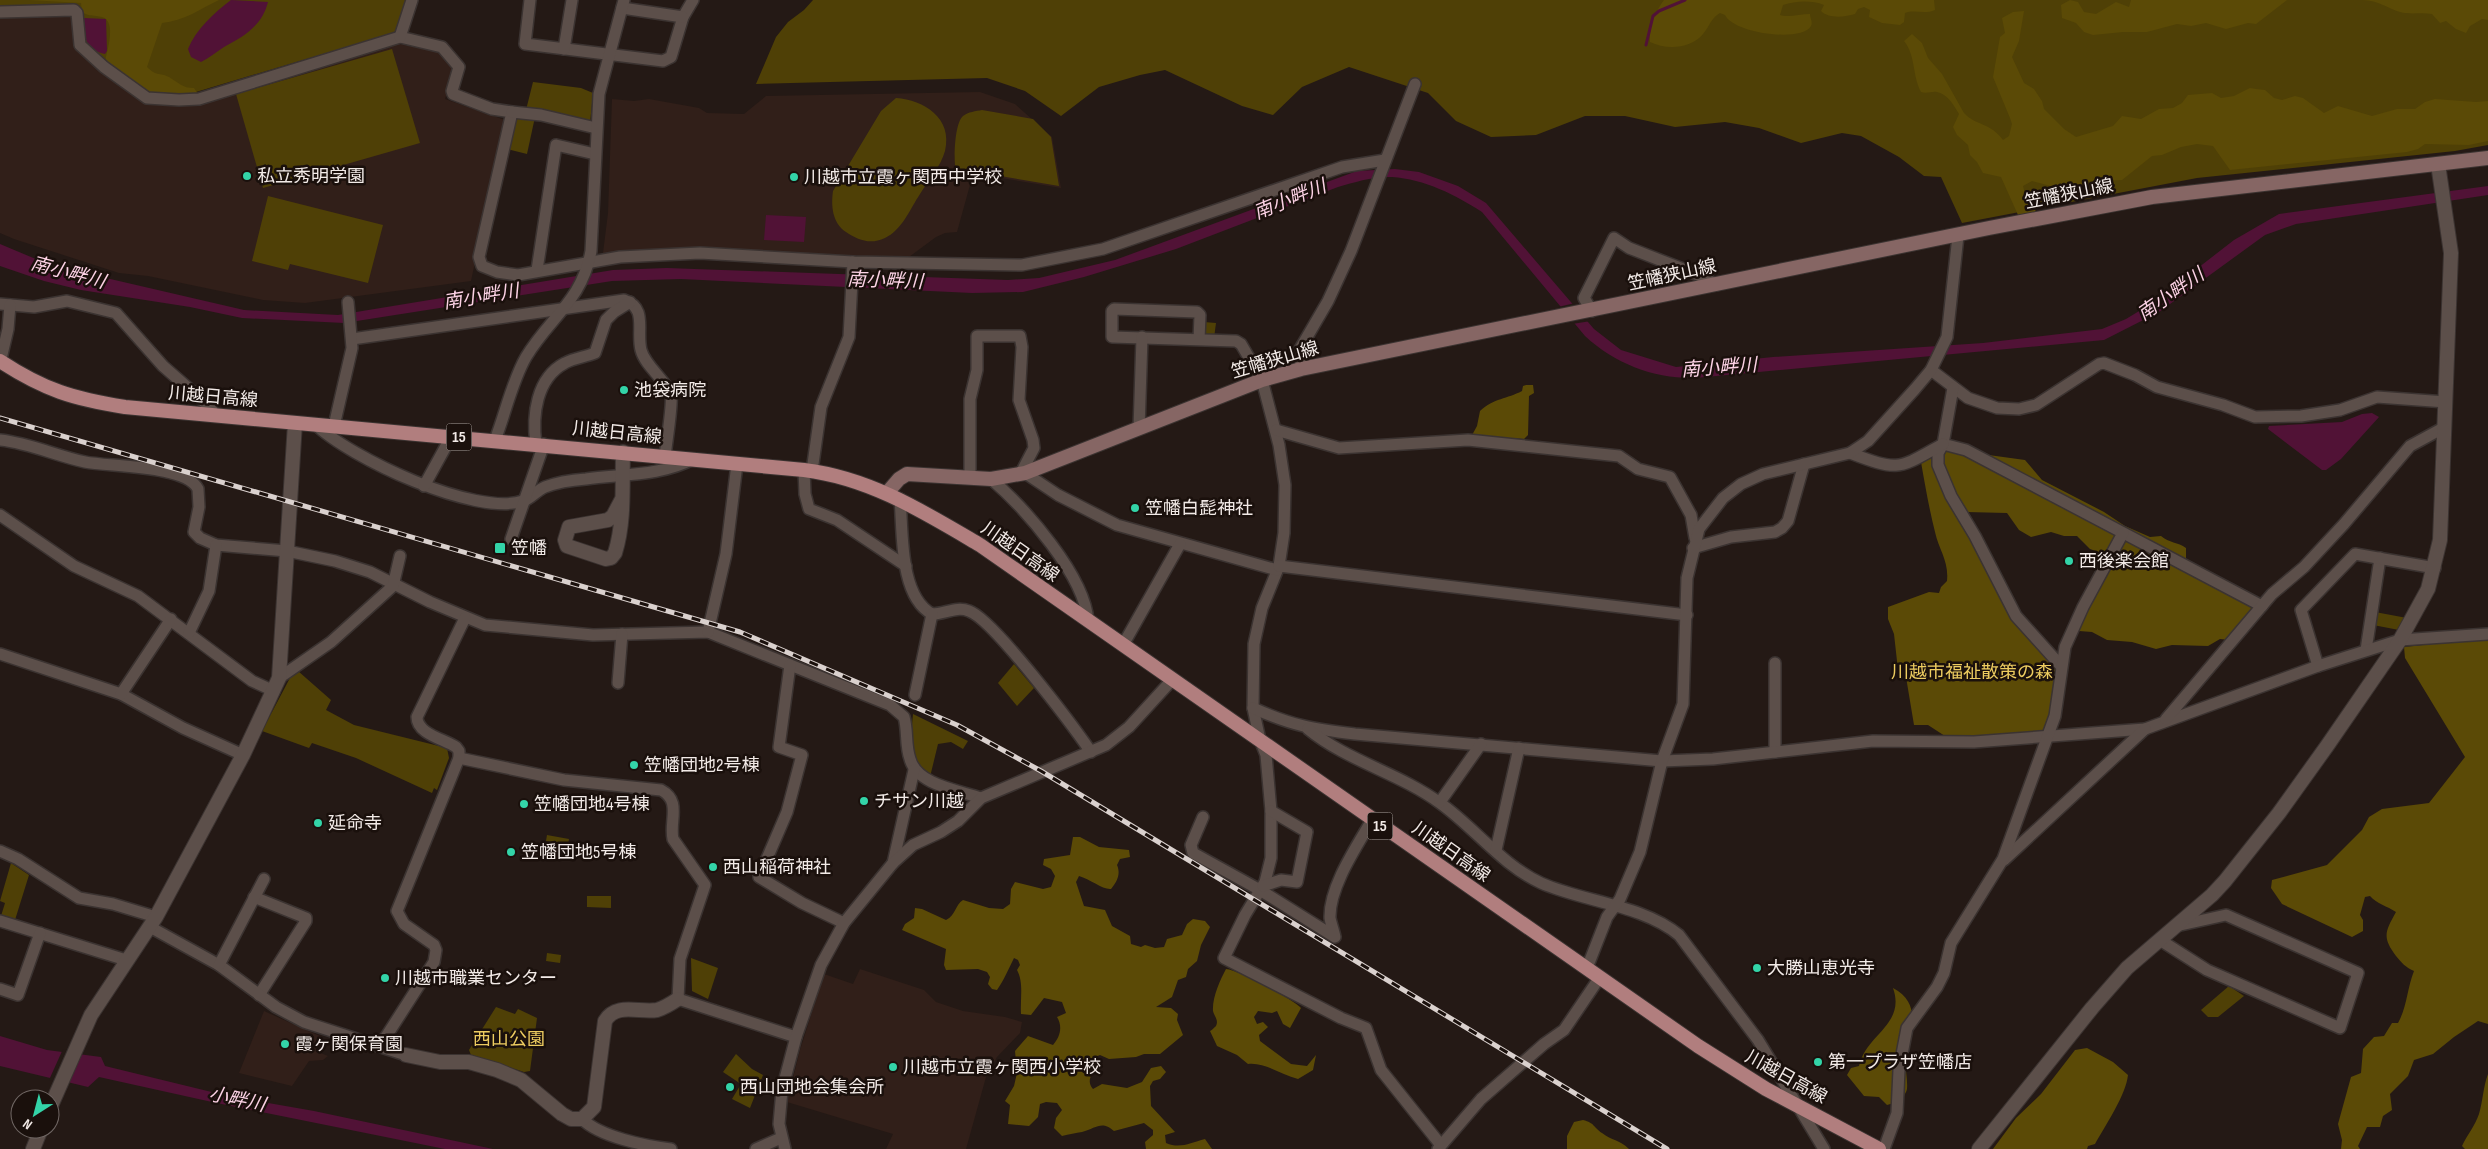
<svg xmlns="http://www.w3.org/2000/svg" width="2488" height="1149" viewBox="0 0 2488 1149" font-family="'Sofia Sans Condensed','Noto Sans JP',sans-serif">
<style>
.built{fill:#311f19}
.green{fill:#4f4006}
.forest{fill:#5b4a06}
.water{fill:#511236}
.pier{fill:#241915}
.lines{fill:none;stroke-linecap:round;stroke-linejoin:round}
.stream{stroke:#511236;stroke-width:3}
.minor-casing{stroke:#3b3331;stroke-width:14}
.tertiary-casing{stroke:#3b3331;stroke-width:16}
.secondary-casing{stroke:#3b3331;stroke-width:16}
.primary-casing{stroke:#3b3331;stroke-width:16}
.minor{stroke:#5c4f4a;stroke-width:11}
.tertiary{stroke:#5c4f4a;stroke-width:14}
.secondary{stroke:#866664;stroke-width:14}
.primary{stroke:#b17e7e;stroke-width:14}
.rail-casing{stroke:#dad1ce;stroke-width:5}
.rail{stroke:#1a100c;stroke-width:3;stroke-dasharray:9;stroke-linecap:butt}
.poi-dot{fill:#33d4a8;stroke:#1a100c;stroke-width:2}
.labels{text-anchor:middle;dominant-baseline:central;stroke-width:5;stroke-linejoin:round;paint-order:stroke}
.shield{fill:#1a100c;stroke:#b1a9a5;stroke-width:1}
.shield-label{font-size:16px;font-weight:bold;fill:#f2eae7}
.poi-label{font-size:18px;fill:#f2eae7;stroke:#1a100c;text-anchor:start}
.street-label{font-size:18px;fill:#f2eae7;stroke:#1a100c}
.park-label{font-size:18px;fill:#edcc60;stroke:#1a100c}
.water-label{font-size:19px;font-style:italic;fill:#fcd2e5;stroke:#1a100c}
</style>
<rect width="100%" height="100%" fill="#241915"/>
<g class="built">
<path d="M66 14 73 17 75 46 145 102H198L399 44 439 52 454 71 445 99 505 120 471 281 305 303 263 300 148 276 119 273 14 239 0 233V17Z"/>
<path d="M980 92 1015 104 1052 137 1061 188 983 175 970 185 957 232 945 233 936 237 909 257 812 256 700 249H649L607 254 603 253 608 213 612 99 634 101 649 99 699 108 707 113 744 114 766 96Z"/>
<path d="M860 969 924 990 936 1002 963 1011 1005 1017 1022 1022 1020 1033 997 1057 986 1077 966 1149H886L893 1134 787 1102 800 1050 824 974 853 984Z"/>
<path d="M264 1011 322 1037 318 1052 328 1056 323 1060 309 1061 292 1086 239 1073Z"/>
</g>
<g class="green">
<path d="M0 0H407L397 32 196 92 149 91 89 48 82 34 79 5H0Z"/>
<path d="M813 0H2488V145L2455 151 2197 178 1962 223 1941 177 1924 176 1899 157 1861 136 1842 133 1801 143 1759 128 1725 122 1675 127 1625 116H1585L1536 135 1491 137 1456 121 1428 93 1349 67 1302 87 1273 115 1242 106 1165 70 1140 75 1099 87 1061 116 1025 91 987 78 756 84 776 37 788 22 804 10Z"/>
<path d="M392 49 420 143 263 188 236 94Z"/>
<path d="M533 82 581 88 593 93 590 124 526 110Z"/>
<path d="M896 98C924 100 953 118 945 151 941 166 928 181 920 194 910 209 902 230 885 238 870 245 858 240 846 232 832 223 831 205 833 191L881 111Z"/>
<path d="M982 110 1033 119 1051 137 1059 186 959 169 955 165C954 154 955 123 963 116 968 112 976 111 982 110Z"/>
<path d="M515 114 535 117 527 154 507 149Z"/>
<path d="M268 196 383 225 368 283 290 264 288 270 252 261Z"/>
<path d="M1204 322 1216 323 1214 338 1203 334Z"/>
<path d="M2375 612 2407 618 2399 630 2373 625Z"/>
<path d="M1014 664 1034 688 1017 706 998 683Z"/>
<path d="M298 671 331 700 326 710 354 725 447 748 449 758 437 790 434 788 432 793 356 758 312 743 309 748 262 731 291 676Z"/>
<path d="M913 714 968 741 963 749 951 742 938 744 930 777 917 768 910 745Z"/>
<path d="M547 835 569 839 568 845 546 841Z"/>
<path d="M11 863 29 875 15 920 1 916 5 903 0 901Z"/>
<path d="M587 896H611V908L587 907Z"/>
<path d="M547 953 561 955 560 963 546 961Z"/>
<path d="M691 958 718 968 708 999 692 991Z"/>
<path d="M2229 986 2244 996 2218 1017H2208L2201 1010Z"/>
<path d="M496 1007 515 1014 518 1009 537 1018 530 1071 524 1072 471 1055 469 1050Z"/>
<path d="M736 1054 752 1069 763 1075 750 1108 732 1099 741 1084 723 1072Z"/>
</g>
<g class="forest">
<path d="M29 0H219C200 9 184 21 162 23L147 67C157 77 159 72 169 77 179 83 182 88 194 88L198 94 148 96 105 62C107 51 117 21 102 17 94 15 89 17 82 12L81 3Z"/>
<path d="M1664 0H1934L1935 10C1924 15 1915 9 1905 13L1904 22 1900 25 1882 23 1869 17 1870 10 1864 7 1858 9 1855 14C1845 17 1829 19 1821 11L1824 5C1811 0 1796 1 1783 5L1780 15C1788 18 1800 14 1810 14 1810 18 1813 22 1811 26 1801 43 1733 33 1725 15L1720 13C1710 19 1710 26 1703 34 1691 49 1666 50 1650 42 1649 27 1655 12 1664 0Z"/>
<path d="M2070 0 2078 2 2084 12 2096 14 2116 2 2129 7 2131 0H2287L2256 24 2248 23 2226 29 2206 23 2191 26 2177 24 2147 32H2123L2093 35 2084 32 2076 23 2062 18 2061 5Z"/>
<path d="M2358 0H2488V20L2482 19 2470 26 2466 33 2456 29 2446 21 2440 23 2432 14C2421 12 2411 15 2400 12 2382 6 2379 0 2358 0Z"/>
<path d="M2024 11 2019 41 2012 57 2024 83 2034 89 2042 101 2044 109 2064 129 2076 137 2113 126 2122 116 2141 119 2159 109 2173 108 2182 103 2188 95 2212 93 2221 98 2234 96 2250 88 2256 89 2265 90 2274 98 2282 100 2295 96 2303 98 2324 113 2338 106 2372 116 2397 109H2415L2425 102 2435 99 2476 102 2488 101V141L2469 145 2425 144 2418 149 2407 152 2230 170 2213 146 2197 144 2181 147 2162 155 2152 156 2122 180C2100 181 2088 177 2069 191L2032 181 2023 186C2025 196 2033 202 2036 212L2018 215 2001 177 1983 173 1977 162 1970 155 1968 145 1957 135 1953 127 1959 114C1954 106 1948 94 1937 92 1932 91 1927 94 1921 92 1912 75 1916 56 1904 41L1912 34 1922 43 1928 58 1942 74 1964 113C1976 126 1990 122 2003 140L2009 136 2012 124 2010 118 1993 77 2000 37 2005 33 2002 18 2013 12Z"/>
<path d="M1526 385H1533L1534 393 1529 396 1528 435 1524 439 1511 438 1508 441 1471 437 1477 426 1480 411C1494 398 1507 399 1522 391L1523 386Z"/>
<path d="M1945 449 2025 460 2042 480 2104 512 2125 526 2150 537 2161 536C2169 543 2178 542 2186 548V559L2235 585 2252 598 2258 619 2247 631 2230 640 2220 639 2208 646 2172 645 2156 649 2132 642 2107 640 2092 632 2079 631 2072 622 2102 562 2101 553 2090 549 2077 536H2064L2051 532 2031 537 2019 530 2007 513 1966 512V529L2055 668 2049 725 2040 734 1948 738 1928 725H1914L1906 677 1898 670 1894 634 1888 619V607L1929 592 1939 593 1941 587 1947 581C1949 561 1939 550 1935 532 1929 508 1925 485 1921 462Z"/>
<path d="M2488 638V1024L2478 1021 2454 1037 2433 1054 2414 1060 2408 1076 2390 1094 2392 1110 2383 1116 2380 1127H2367L2358 1146 2360 1149H2341L2342 1140 2338 1124 2351 1077 2361 1073 2363 1049 2374 1037 2384 1036 2392 1023H2398C2407 1007 2407 989 2414 971 2405 967 2402 963 2396 956 2382 937 2385 932 2396 912 2387 906 2377 904 2370 896L2365 897 2360 915 2363 920V931L2352 937 2282 904 2271 888 2272 880 2327 865 2362 830 2369 817 2382 809 2429 803 2465 757 2405 658 2404 647Z"/>
<path d="M1073 837H1080L1099 847 1129 850 1130 857 1120 859 1117 865C1121 874 1117 882 1111 889 1103 890 1090 879 1079 876L1076 882 1084 906 1105 910 1112 926 1130 936 1131 944 1141 947 1145 945 1155 948 1164 947 1167 939 1182 935 1187 924 1193 919 1205 921 1210 927 1201 945 1197 961 1188 969 1186 977 1178 980 1172 997 1156 1007 1171 1008 1178 1014 1177 1020 1183 1035 1160 1054H1144L1136 1057 1109 1059 1100 1055 1095 1057C1095 1060 1097 1063 1096 1065 1094 1074 1085 1079 1093 1089L1102 1084 1127 1088 1142 1082 1151 1068 1161 1066 1166 1072 1160 1079 1153 1081 1150 1086 1151 1106 1175 1132 1165 1135 1166 1143C1180 1149 1190 1143 1205 1139L1212 1149H1146L1145 1142 1153 1135V1130L1144 1123 1114 1131C1102 1120 1096 1128 1082 1132 1076 1133 1069 1134 1062 1136L1054 1128 1056 1118 1062 1110 1057 1103 1046 1102 1040 1104 1038 1117 1029 1126 1008 1124 1010 1105 1005 1101 1014 1086 1017 1073 1015 1051 1028 1036 1053 1045C1060 1037 1063 1027 1057 1017L1066 1013 1062 1002 1044 998 1031 1015 1021 1014C1020 999 1024 983 1017 970L1020 965 1018 960 1014 958C1008 970 1004 980 997 990L992 989 988 984 990 977 987 972 978 969 946 970 944 965 946 949 902 930 905 924 914 918 915 908 922 909 946 920C956 915 955 905 963 900L989 908 1003 909 1010 904 1011 889 1015 882 1043 889 1051 887 1055 876 1051 869 1043 865 1044 859 1070 855Z"/>
<path d="M1226 969C1239 970 1293 999 1301 1008L1290 1028 1283 1024 1277 1011 1272 1013 1258 1011 1254 1017 1257 1024 1263 1022 1268 1027 1259 1035 1260 1041 1291 1064 1307 1066 1316 1055 1313 1070 1298 1079C1281 1075 1265 1062 1248 1064L1237 1055 1217 1046 1210 1031C1211 1031 1216 1026 1216 1026 1219 1020 1214 1016 1213 1011 1212 998 1220 980 1226 969Z"/>
<path d="M1893 988C1922 1003 1911 1030 1906 1054 1904 1066 1908 1078 1907 1089 1906 1094 1903 1095 1904 1100L1887 1105 1879 1097 1864 1096 1847 1075 1851 1068 1859 1066C1866 1034 1906 1025 1893 988Z"/>
<path d="M2087 1048 2113 1062 2128 1075C2126 1095 2105 1126 2095 1144L2088 1146 2087 1149H1993L2016 1118 2041 1094 2075 1050Z"/>
<path d="M2488 1074V1149H2465L2462 1146C2467 1135 2475 1126 2479 1114 2483 1101 2483 1087 2488 1074Z"/>
<path d="M1583 1120C1595 1123 1593 1127 1602 1133 1612 1141 1619 1139 1629 1149H1567V1136L1574 1122Z"/>
</g>
<g class="water">
<path d="M231 0 268 2C262 26 244 36 224 47 216 52 209 58 201 62L191 57 188 49C196 29 214 13 231 0Z"/>
<path d="M84 18 106 19 107 51 105 54C87 51 83 36 82 21Z"/>
<path d="M1395 169 1419 172 1458 186 1486 203 1594 329 1621 350 1676 367 1773 357 1983 343 2102 329 2126 319 2154 302 2234 240 2279 214 2488 186V195L2296 224 2265 235 2159 312 2104 340 1695 378C1655 379 1615 364 1585 336L1482 212C1456 195 1424 179 1392 177 1374 176 1355 182 1338 187L1176 249 1084 277 1023 292 972 293 681 279 612 281 344 323 242 318 190 307 81 290 44 281 0 266V244L50 265 244 310 338 315 613 270 667 268 1008 280 1039 278 1115 260 1357 171Z"/>
<path d="M766 215 806 217 804 242 764 240Z"/>
<path d="M2372 413 2379 417 2341 459 2326 470H2322L2268 429 2269 426 2342 422 2362 414Z"/>
<path d="M0 1036 47 1050 101 1057 105 1066 228 1096 314 1111 493 1149H445L212 1102 99 1077 88 1087 0 1066Z"/>
</g>
<g class="pier">
<path d="M1575 303 1591 321 1572 324 1558 307Z"/>
<path d="M63 1049 82 1051 68 1084 49 1080Z"/>
</g>
<g class="lines">
<path class="stream" d="M1646 45 1653 16 1659 11 1685 0"/>
<g class="minor-casing">
<g id="minor">
<path d="M530 0 525 44 663 61 671 57 683 17 693 0"/>
<path d="M622 8 683 17"/>
<path d="M0 12 74 10 77 13 80 45 104 67 147 98 179 100 199 99 400 37 442 47 459 67 452 91 453 94 492 109 512 112 479 257 482 266 497 272 518 275 620 257 700 253 853 262 1022 265 1103 249 1342 167 1385 160"/>
<path d="M400 37 412 0"/>
<path d="M564 49 572 0"/>
<path d="M512 112 541 115 596 128"/>
<path d="M537 270 556 145 595 154"/>
<path d="M0 304 34 307 67 301 116 313 163 366 211 408 214 415"/>
<path d="M1592 311 1584 298 1614 238 1629 248 1701 276 1716 285"/>
<path d="M352 339 624 300C648 308 636 330 641 350 645 366 666 380 671 395 673 404 666 445 665 457"/>
<path d="M1199 340 1200 315 1197 312 1114 309 1112 311V337L1236 341 1241 344 1262 380 1279 445 1285 485 1284 533 1279 566 1262 608 1254 644 1253 708 1260 740 1266 755 1271 811V858L1265 882 1245 915 1224 958 1341 1018 1366 1028 1381 1070 1440 1144"/>
<path d="M0 363 8 329 10 305"/>
<path d="M1301 369 1300 349 1328 301 1351 251 1415 84"/>
<path d="M1931 370 1968 398 1997 408 2019 409 2036 405 2099 364 2104 363 2135 375 2157 387 2223 405 2255 417 2301 416 2340 410 2377 397 2446 402"/>
<path d="M1953 388 1943 444 1966 450 2262 606"/>
<path d="M315 424C350 458 476 517 523 501 531 499 537 490 545 487 558 482 573 480 586 479 622 474 661 476 693 459"/>
<path d="M334 426 352 348 348 302"/>
<path d="M1139 429 1142 337"/>
<path d="M1276 430 1339 448 1468 440 1619 456 1638 469 1670 477 1691 515 1695 538"/>
<path d="M0 440C29 443 57 456 85 462 110 467 186 465 198 489L199 507 194 532 200 538 216 545 287 551 335 561 370 572 430 602 485 625 593 635 708 632 890 705 904 717C908 731 905 745 910 759 917 785 958 790 981 798"/>
<path d="M495 440C505 415 512 381 526 357 550 317 582 301 591 251L599 94 624 0"/>
<path d="M536 444C532 416 536 378 565 363 574 358 585 357 595 353L606 320 614 312 630 302"/>
<path d="M1943 444 1938 453V465L1951 496 1975 536 2016 616 2061 666"/>
<path d="M1850 453C1900 472 1898 469 1943 444"/>
<path d="M804 470 805 494 809 509 837 520 906 566"/>
<path d="M812 471 821 407 849 337 853 262"/>
<path d="M970 478V399L977 370V336H1020L1022 347 1019 400 1033 440 1034 448 1022 471 1058 495 1117 525 1277 570"/>
<path d="M991 479C1025 508 1085 576 1088 621"/>
<path d="M424 486 451 437"/>
<path d="M900 499C903 532 899 596 932 614 945 614 956 606 969 611 993 619 1073 726 1091 752"/>
<path d="M0 515 74 566 138 596 252 681 274 691"/>
<path d="M511 539 544 444"/>
<path d="M1693 548 1731 537 1775 532 1782 528 1788 521 1804 464"/>
<path d="M1279 566 1687 615"/>
<path d="M708 632 726 554 737 464"/>
<path d="M189 633 209 591 216 545"/>
<path d="M1123 645 1180 544"/>
<path d="M2366 650 2380 558"/>
<path d="M0 654 121 694 183 728 243 755"/>
<path d="M1775 663V752"/>
<path d="M790 665 779 747 802 755 787 812 759 877 802 903 844 923"/>
<path d="M2318 666 2301 610 2355 554 2435 568"/>
<path d="M279 678 331 642 393 586 400 556"/>
<path d="M618 683 622 634"/>
<path d="M121 694 171 619"/>
<path d="M915 695 932 614"/>
<path d="M1253 708C1293 726 1313 729 1355 734L1662 761 1713 759 1873 741 1974 742 2145 729 2318 666 2400 640 2488 634"/>
<path d="M2166 719 2272 594 2304 567 2344 524 2410 446 2445 427"/>
<path d="M1308 729C1347 761 1399 773 1440 803 1475 828 1502 865 1541 883 1584 902 1643 905 1679 935L1758 1040 1824 1149"/>
<path d="M459 758 564 780 661 790C682 801 669 821 673 839L705 885 680 959 678 999 796 1037"/>
<path d="M1440 802 1481 744"/>
<path d="M1203 817 1191 845 1193 853 1260 890 1335 937C1334 931 1331 924 1330 918 1329 887 1357 846 1372 820"/>
<path d="M1496 850 1519 748"/>
<path d="M0 851 18 859 79 898 113 904 156 917"/>
<path d="M2004 860 2145 729"/>
<path d="M893 863 914 770"/>
<path d="M1263 886 1281 880 1297 882 1307 832 1271 811"/>
<path d="M254 897 306 918V921L259 995"/>
<path d="M0 921 126 960"/>
<path d="M150 927 219 965 276 1007 304 1022 406 1055"/>
<path d="M2160 940 2207 970 2340 1028 2358 973 2226 915 2176 926"/>
<path d="M219 965 264 879"/>
<path d="M1587 968 1607 917 1620 899 1640 852 1662 761 1683 704 1687 578 1699 529 1723 498 1741 484 1763 474 1850 453 1868 441 1915 389 1931 370 1947 337 1958 236"/>
<path d="M0 989 18 995 40 933"/>
<path d="M380 1046 434 962 436 950 434 945 404 924 397 911 459 758V751L456 747C444 739 417 734 417 717L465 618"/>
<path d="M582 1119C600 1137 646 1146 671 1149"/>
<path d="M756 1149 781 1138"/>
<path d="M785 1149 779 1124 782 1090 796 1037 821 965 844 923 893 863 913 845 941 832 958 821 981 798 1106 745 1129 727 1172 680"/>
<path d="M1438 1149 1481 1099 1544 1044 1564 1030 1600 977"/>
<path d="M1884 1149 1897 1113 1899 1070 1907 1028 1937 987 1944 973 1951 943 2003 859 2055 716 2065 647 2083 607 2123 533"/>
</g>
</g>
<g class="tertiary-casing">
<g id="tertiary">
<path d="M622 499 613 516 608 520 569 527 565 540 567 546 606 559 611 558 615 553C625 521 622 485 623 452"/>
<path d="M406 1055 440 1062H469L497 1070 521 1080 562 1114 571 1119H582L594 1107 605 1021C616 1002 639 1013 657 1010 664 1008 672 1003 678 999"/>
<path d="M50 1108 91 1015 156 917 243 755 279 678 295 423"/>
<path d="M33 1149 41 1129"/>
<path d="M1979 1149 2092 1008 2127 968 2212 895 2225 881 2279 813 2327 746 2400 640 2428 589 2440 540 2451 253 2438 164"/>
</g>
</g>
<g class="secondary-casing">
<path id="secondary" d="M887 493 899 479 907 474 991 479 1025 473 1262 380 1301 369 1989 228 2152 197 2488 158"/>
</g>
<g class="primary-casing">
<path id="primary" d="M0 361C44 390 74 399 125 407L804 470C870 478 924 512 980 545L1698 1046 1766 1089 1879 1149"/>
</g>
<use href="#minor" class="minor"/>
<use href="#tertiary" class="tertiary"/>
<use href="#secondary" class="secondary"/>
<use href="#primary" class="primary"/>
<g class="rail-casing">
<path id="rail" d="M0 418 740 632 957 725 1041 771 1667 1149"/>
</g>
<use href="#rail" class="rail"/>
</g>
<g class="poi-dot">
<circle cx="247" cy="176" r="5"/>
<circle cx="794" cy="177" r="5"/>
<circle cx="624" cy="390" r="5"/>
<circle cx="1135" cy="508" r="5"/>
<rect x="494" y="542" width="12" height="12" rx="2.5"/>
<circle cx="2069" cy="561" r="5"/>
<circle cx="634" cy="765" r="5"/>
<circle cx="864" cy="801" r="5"/>
<circle cx="524" cy="804" r="5"/>
<circle cx="318" cy="823" r="5"/>
<circle cx="511" cy="852" r="5"/>
<circle cx="713" cy="867" r="5"/>
<circle cx="1757" cy="968" r="5"/>
<circle cx="385" cy="978" r="5"/>
<circle cx="285" cy="1044" r="5"/>
<circle cx="1818" cy="1062" r="5"/>
<circle cx="893" cy="1067" r="5"/>
<circle cx="730" cy="1087" r="5"/>
</g>
<g class="labels">
<g class="shield">
<rect x="446.5" y="423.5" width="25" height="27" rx="4"/>
<rect x="1367.5" y="812.5" width="25" height="27" rx="4"/>
</g>
<g class="shield-label">
<text x="459" y="437">15</text>
<text x="1380" y="826">15</text>
</g>
<g class="poi-label">
<text x="257" y="176">私立秀明学園</text>
<text x="804" y="177">川越市立霞ヶ関西中学校</text>
<text x="634" y="390">池袋病院</text>
<text x="1145" y="508">笠幡白髭神社</text>
<text x="511" y="548">笠幡</text>
<text x="2079" y="561">西後楽会館</text>
<text x="644" y="765">笠幡団地2号棟</text>
<text x="874" y="801">チサン川越</text>
<text x="534" y="804">笠幡団地4号棟</text>
<text x="328" y="823">延命寺</text>
<text x="521" y="852">笠幡団地5号棟</text>
<text x="723" y="867">西山稲荷神社</text>
<text x="1767" y="968">大勝山恵光寺</text>
<text x="395" y="978">川越市職業センター</text>
<text x="295" y="1044">霞ヶ関保育園</text>
<text x="1828" y="1062">第一プラザ笠幡店</text>
<text x="903" y="1067">川越市立霞ヶ関西小学校</text>
<text x="740" y="1087">西山団地会集会所</text>
</g>
<g class="street-label">
<text transform="translate(2069 194) rotate(-11)">笠幡狭山線</text>
<text transform="translate(1672 275) rotate(-12)">笠幡狭山線</text>
<text transform="translate(1275 360) rotate(-16)">笠幡狭山線</text>
<text transform="translate(213 397) rotate(5)">川越日高線</text>
<text transform="translate(617 433) rotate(6)">川越日高線</text>
<text transform="translate(1020 552) rotate(35)">川越日高線</text>
<text transform="translate(1451 852) rotate(35)">川越日高線</text>
<text transform="translate(1786 1077) rotate(29)">川越日高線</text>
</g>
<g class="park-label">
<text x="1972" y="672">川越市福祉散策の森</text>
<text x="509" y="1039">西山公園</text>
</g>
<g class="water-label">
<text transform="translate(1290 200) rotate(-22)">南小畔川</text>
<text transform="translate(68 273) rotate(15)">南小畔川</text>
<text transform="translate(885 281) rotate(2)">南小畔川</text>
<text transform="translate(2171 295) rotate(-35)">南小畔川</text>
<text transform="translate(481 297) rotate(-9)">南小畔川</text>
<text transform="translate(1719 368) rotate(-4)">南小畔川</text>
<text transform="translate(237 1100) rotate(12)">小畔川</text>
</g>
</g>
<g transform="translate(35 1114) rotate(216)"><circle r="24" fill="#1a100c" stroke="#706764"/>
<path d="M0-4L9 19L0 12L-9 19Z" fill="#33d4a8"/>
<text y="-8" font-size="14" font-weight="bold" text-anchor="middle" fill="#f2eae7">N</text>
</g>
</svg>
